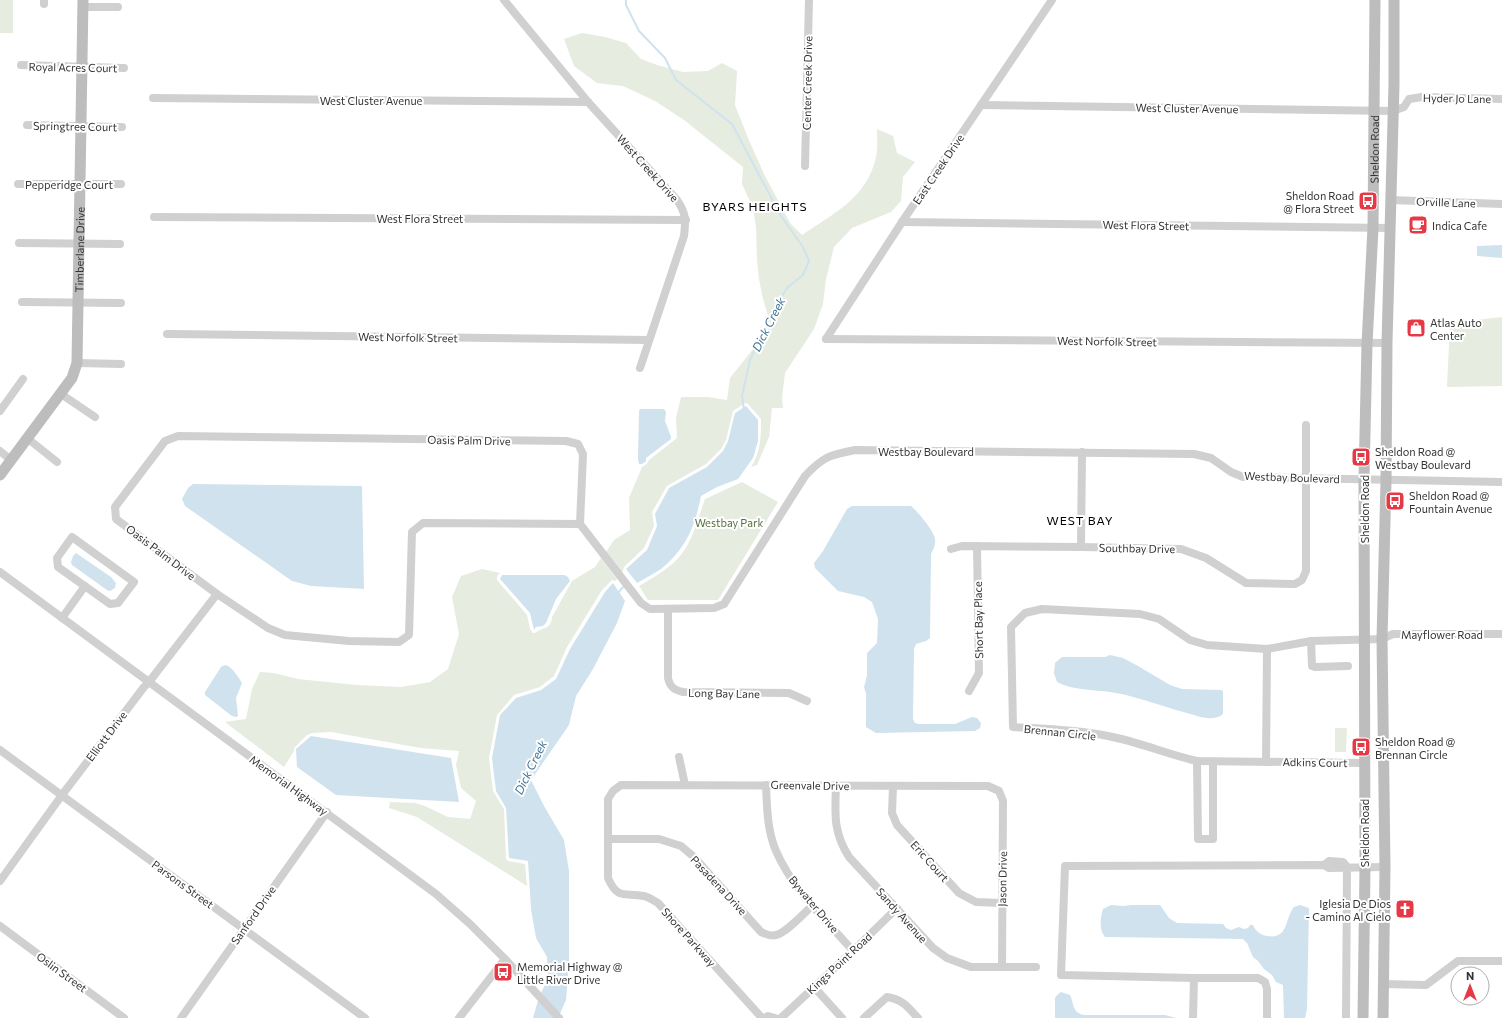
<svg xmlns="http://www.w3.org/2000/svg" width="1502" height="1018" viewBox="0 0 1502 1018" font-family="Commissioner,sans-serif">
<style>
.green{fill:#e6ecdf}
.water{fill:#cfe2ee}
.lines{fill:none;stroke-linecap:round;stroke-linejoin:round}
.stream{stroke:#cfe2ee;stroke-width:2}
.street{stroke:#d0d0d0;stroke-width:8}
.secondary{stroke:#bdbdbd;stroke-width:11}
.labels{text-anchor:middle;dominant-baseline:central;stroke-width:4;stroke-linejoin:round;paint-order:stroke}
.street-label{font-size:11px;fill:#333;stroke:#fff}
.poi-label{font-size:11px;fill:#333;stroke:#fff;text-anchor:start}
.park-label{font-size:11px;fill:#56703f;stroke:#fff}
.neighbourhood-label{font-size:12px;letter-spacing:1px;fill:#000;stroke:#fff}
.water-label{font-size:12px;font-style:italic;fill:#3f7597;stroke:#fff}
</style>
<rect width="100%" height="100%" fill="#fff"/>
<g class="green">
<rect x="0" y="0" width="13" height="33"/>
<path d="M582 33 605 37 626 43 641 59 657 65 683 72 708 71 722 63 737 71 735 105 748 138 764 174 790 223 802 235C834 213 867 198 876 157 878 148 877 138 877 129L893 136 897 153 915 162 903 177 901 201 891 212 852 228 834 247 826 279 823 304 814 329 785 373 782 398 783 408H772L769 437 757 465 751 467C761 452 761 436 761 419L748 404 745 403 733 411 726 440 721 449 706 464 667 486 652 512 654 526 644 548 624 567 622 573 606 552 614 540 630 530 629 498 642 467 647 464 649 460 677 438 676 418 681 397H708L727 400 730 378 765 334 770 322 763 299 759 279 757 260 756 227 753 208 742 184 743 167 684 120 655 101 623 86 597 83 574 66 564 39Z"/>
<path d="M1502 317V386L1447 387 1450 323Z"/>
<path d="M742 482 778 502 718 600H648L639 586C654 577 669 569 680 556 692 543 699 516 705 499Z"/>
<path d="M601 558 617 579 615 581 612 580 602 590 567 647 554 676 540 687 514 695 497 715 489 758 493 791 504 809 506 859 508 861 525 864 527 886 417 817 389 808 390 802 415 803 425 806 448 817 470 819 476 801 461 788 456 765 459 751 421 748 331 732 312 733 307 735 294 748V751L284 767 225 722 246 719 252 689 260 672 274 673 298 679 356 685 401 687 430 682 448 669 459 634 452 597 461 576 482 569 500 573 497 576V580L527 615 530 629 533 633H535C542 627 551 630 552 617L572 581 595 567Z"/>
<path d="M1335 728H1347L1346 752H1335Z"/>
</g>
<g class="water">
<path d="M1502 245V258L1477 256V246Z"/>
<path d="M746 406 758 420V441L753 458 738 479 717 487 701 496C695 526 686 549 661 569 654 574 645 578 637 583L626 569 647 550 657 526 655 514 669 488 707 467 723 451 728 441 735 413Z"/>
<path d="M640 409H664L666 412 665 421 671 437V439L646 458V461L642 464H639L638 459 639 411Z"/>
<path d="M193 484 362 486 364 589 311 586 292 581 185 506 182 499 188 488Z"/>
<path d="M852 506H911C917 511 935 532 935 539 936 545 933 550 931 554L930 638 926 641 916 644 914 649 913 719 915 723 919 724H955L972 717 977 718 981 723 980 728 975 731 876 733 866 727V694L864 687 867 676V653L877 643 878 619 872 602 864 597 838 591 815 568 814 563 823 551 847 509Z"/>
<path d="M76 553 111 577 116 583 115 588 110 591 107 590 72 565 71 562 73 556Z"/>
<path d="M502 575H564L568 577 570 581 556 599 546 623 543 626 536 627 534 630 530 613 500 579Z"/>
<path d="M613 583 625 601 617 623 593 669 576 696 569 725 531 780 544 806 564 840 569 871V962L566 1000 558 1018H533L539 997 548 979 547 957 536 938 531 909 528 861 509 858 506 808 496 791 492 758 500 715 516 698 541 690 556 679 570 649 605 592Z"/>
<path d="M1110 655 1123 658 1138 666 1170 685 1182 689 1221 690 1223 691V714C1215 721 1203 718 1194 715 1171 709 1149 701 1126 695 1104 689 1076 692 1057 682L1054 673 1055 663 1062 657H1105Z"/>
<path d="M225 665C232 666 238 677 242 683L236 698 238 716 236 717 232 716 205 695V692L221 667Z"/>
<path d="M311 736 451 758 459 802 336 795 297 767 296 749Z"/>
<path d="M1111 905 1123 906 1132 905H1160L1169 918 1177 923 1223 924 1226 928 1231 930 1239 927 1244 929 1248 928 1250 925H1253C1256 932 1261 935 1267 936 1289 940 1285 917 1294 907L1300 905 1309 908 1307 1009 1305 1018H1284L1283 985 1276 982 1272 975 1264 969 1258 961 1253 957 1247 943 1243 939 1105 937C1099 930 1100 918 1103 909Z"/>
<path d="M1061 992 1070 995C1074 1003 1072 1012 1083 1015H1165L1176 1018H1055V998L1057 995Z"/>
</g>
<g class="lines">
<g class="stream">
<path d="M626 0V5L639 31 665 58 676 80 732 124 781 216 803 247 809 261 803 275 788 287 777 303 750 360 742 396 744 410"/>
<path d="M618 593 623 587"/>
</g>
<g class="street">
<path d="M504 0 588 102 677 200C686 213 686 220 684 236L640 368"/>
<path d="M44 4V0"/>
<path d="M83 7H118"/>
<path d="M21 65 124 68"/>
<path d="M153 98 588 102"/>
<path d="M981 105 1393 111 1404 107 1409 99 1422 97 1502 99"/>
<path d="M27 125 122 127"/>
<path d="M805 166 809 0"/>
<path d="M18 184H121"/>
<path d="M1391 200 1502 204"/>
<path d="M154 217 686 220"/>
<path d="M902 222 1390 228"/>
<path d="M19 243 120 244"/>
<path d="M22 302 121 303"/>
<path d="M167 334 649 340"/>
<path d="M826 339 1387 343"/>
<path d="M826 339 902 222 1052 0"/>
<path d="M77 363 121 364"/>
<path d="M61 394 95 417"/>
<path d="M0 411 23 379"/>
<path d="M178 436 566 441 578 444 583 454 580 524 423 523 412 532 409 635 399 642 349 641 285 635 268 628 217 594 116 519 115 507 165 441Z"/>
<path d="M27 438 57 462"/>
<path d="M0 451 11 460"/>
<path d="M580 524 641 603 650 609 714 608 724 604 805 476C823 457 829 455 855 450L1194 454 1211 458 1231 472 1243 477 1502 482"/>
<path d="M72 537 134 582 118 603 110 604 58 567 57 558Z"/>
<path d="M1081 547 1082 452"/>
<path d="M951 549 962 546 1081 547 1181 549 1206 558 1246 583 1295 584 1302 580 1306 571V425"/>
<path d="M0 572 436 894 470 924 505 959 559 1018"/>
<path d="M668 609V678C670 687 674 690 683 692L789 693 807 701"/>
<path d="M62 618 85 586"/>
<path d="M1311 641 1312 666 1315 667 1348 666"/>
<path d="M969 691 979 673 977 546"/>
<path d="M0 750 365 1018"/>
<path d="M679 757 685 785"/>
<path d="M1197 761 1198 839H1213V762"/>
<path d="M1266 762 1267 649"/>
<path d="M1364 763 1197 761C1170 755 1144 744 1117 738 1083 730 1048 729 1013 727L1011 627 1025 613 1042 609 1140 614 1159 619 1190 640 1207 645 1267 649 1311 641 1382 639 1393 634H1502"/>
<path d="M766 785C767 807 767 830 776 851 793 890 826 920 853 951"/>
<path d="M836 785C835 814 833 832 849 857L933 948 947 958 971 967H1036"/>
<path d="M893 786 892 813 897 825 959 893 976 902 1002 903"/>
<path d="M608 839H659L681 846 694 857 761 932C766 934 771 937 776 935 786 933 805 912 813 905"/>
<path d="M1324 865 1329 861 1343 862 1347 867"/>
<path d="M0 881 62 795 144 687 149 682 217 594"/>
<path d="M0 926 124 1018"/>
<path d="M1384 984 1426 985 1458 961H1502"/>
<path d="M814 987 842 1018"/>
<path d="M181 1018 327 812"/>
<path d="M459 1018 505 959"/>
<path d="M762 1018 658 903C654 901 649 897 644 896 625 892 618 901 608 878V799L613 791 621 785 988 786 999 791 1003 801 1002 967"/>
<path d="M764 1018 768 1016 775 1018"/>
<path d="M781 1018 853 951 897 908"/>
<path d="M864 1018 887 997C902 999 908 1007 918 1018"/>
<path d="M1193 1018 1194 978"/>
<path d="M1267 1018V989L1265 982 1258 978H1194L1061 975 1065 866 1324 865 1329 868 1385 867"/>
<path d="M1346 1018 1347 867"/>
</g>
<g class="secondary">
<path id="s1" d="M0 475 72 378 77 363 83 0"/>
<path id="s2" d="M1363 1018 1365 867 1364 478 1367 344 1373 228 1375 0"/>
<path d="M1383 1018 1385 867 1382 639 1386 481 1387 343 1394 84V0"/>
</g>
</g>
<defs>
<g id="bus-square" transform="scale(1)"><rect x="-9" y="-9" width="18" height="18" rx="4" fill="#e63946" stroke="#fff"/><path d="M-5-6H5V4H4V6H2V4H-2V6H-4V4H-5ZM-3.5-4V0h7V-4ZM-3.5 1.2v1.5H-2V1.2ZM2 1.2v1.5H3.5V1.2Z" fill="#fff"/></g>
<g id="cafe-square" transform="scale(1)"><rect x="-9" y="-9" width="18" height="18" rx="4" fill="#e63946" stroke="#fff"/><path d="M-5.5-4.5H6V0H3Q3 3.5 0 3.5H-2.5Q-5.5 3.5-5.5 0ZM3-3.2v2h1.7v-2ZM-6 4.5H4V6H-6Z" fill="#fff"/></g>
<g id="shop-square" transform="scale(1)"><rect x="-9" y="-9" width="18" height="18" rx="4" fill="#e63946" stroke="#fff"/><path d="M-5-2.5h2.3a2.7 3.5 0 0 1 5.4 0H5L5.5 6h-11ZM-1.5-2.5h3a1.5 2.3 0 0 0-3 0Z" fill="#fff"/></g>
<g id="church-square" transform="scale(1)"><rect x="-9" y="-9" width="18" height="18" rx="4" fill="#e63946" stroke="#fff"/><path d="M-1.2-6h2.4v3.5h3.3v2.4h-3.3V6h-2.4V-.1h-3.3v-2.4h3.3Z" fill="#fff"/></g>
</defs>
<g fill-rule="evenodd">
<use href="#bus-square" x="1368" y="201"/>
<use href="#cafe-square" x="1418" y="225"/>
<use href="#shop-square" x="1416" y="328"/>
<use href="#bus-square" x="1361" y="457"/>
<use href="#bus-square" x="1395" y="501"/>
<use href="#bus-square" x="1361" y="747"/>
<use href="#church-square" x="1405" y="909"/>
<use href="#bus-square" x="503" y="972"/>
</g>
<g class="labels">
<g class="street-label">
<text transform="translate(73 67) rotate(1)">Royal Acres Court</text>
<text transform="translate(807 83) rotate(-89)">Center Creek Drive</text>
<text transform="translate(1457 98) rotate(1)">Hyder Jo Lane</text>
<text x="371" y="100">West Cluster Avenue</text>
<text transform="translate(1187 108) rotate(1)">West Cluster Avenue</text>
<text transform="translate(75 126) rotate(1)">Springtree Court</text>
<text stroke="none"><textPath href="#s2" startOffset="869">Sheldon Road</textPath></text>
<text transform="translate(648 168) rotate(48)">West Creek Drive</text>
<text transform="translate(938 169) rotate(-56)">East Creek Drive</text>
<text x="69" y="184">Pepperidge Court</text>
<text transform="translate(1446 202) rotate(2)">Orville Lane</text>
<text x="420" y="218">West Flora Street</text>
<text transform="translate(1146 225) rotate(1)">West Flora Street</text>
<text stroke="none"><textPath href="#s1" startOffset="250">Timberlane Drive</textPath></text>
<text transform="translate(408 337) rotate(1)">West Norfolk Street</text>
<text transform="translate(1107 341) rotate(1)">West Norfolk Street</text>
<text transform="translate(469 440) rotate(1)">Oasis Palm Drive</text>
<text x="926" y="451">Westbay Boulevard</text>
<text transform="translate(1292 477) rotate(2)">Westbay Boulevard</text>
<text transform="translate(1364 509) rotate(-90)">Sheldon Road</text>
<text transform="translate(1137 548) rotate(1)">Southbay Drive</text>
<text transform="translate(161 552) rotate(37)">Oasis Palm Drive</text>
<text transform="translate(978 620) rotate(-91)">Short Bay Place</text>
<text x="1442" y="634">Mayflower Road</text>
<text transform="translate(724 693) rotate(1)">Long Bay Lane</text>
<text transform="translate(1060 732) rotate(6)">Brennan Circle</text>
<text transform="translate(106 736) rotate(-53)">Elliott Drive</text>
<text transform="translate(1315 762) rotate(1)">Adkins Court</text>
<text transform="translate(289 785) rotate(36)">Memorial Highway</text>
<text transform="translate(810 785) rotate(1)">Greenvale Drive</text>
<text transform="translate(1364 833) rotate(-90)">Sheldon Road</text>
<text transform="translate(930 861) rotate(48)">Eric Court</text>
<text transform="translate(1002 879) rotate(-89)">Jason Drive</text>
<text transform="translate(183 884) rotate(36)">Parsons Street</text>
<text transform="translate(719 885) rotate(47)">Pasadena Drive</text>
<text transform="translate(814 904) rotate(50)">Bywater Drive</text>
<text transform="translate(253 915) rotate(-55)">Sanford Drive</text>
<text transform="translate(902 915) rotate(48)">Sandy Avenue</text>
<text transform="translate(689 937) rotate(48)">Shore Parkway</text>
<text transform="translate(839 963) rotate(-43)">Kings Point Road</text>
<text transform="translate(62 972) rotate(36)">Oslin Street</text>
</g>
<g class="poi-label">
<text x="1354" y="195" text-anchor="end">Sheldon Road<tspan x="1354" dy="13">@ Flora Street</tspan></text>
<text x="1432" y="225">Indica Cafe</text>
<text x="1430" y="322">Atlas Auto<tspan x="1430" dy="13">Center</tspan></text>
<text x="1375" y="451">Sheldon Road @<tspan x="1375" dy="13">Westbay Boulevard</tspan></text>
<text x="1409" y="495">Sheldon Road @<tspan x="1409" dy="13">Fountain Avenue</tspan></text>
<text x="1375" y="741">Sheldon Road @<tspan x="1375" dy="13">Brennan Circle</tspan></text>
<text x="1391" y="903" text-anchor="end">Iglesia De Dios<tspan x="1391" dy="13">- Camino Al Cielo</tspan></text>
<text x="517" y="966">Memorial Highway @<tspan x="517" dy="13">Little River Drive</tspan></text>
</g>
<g class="park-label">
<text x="729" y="522">Westbay Park</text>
</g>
<g class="neighbourhood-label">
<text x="755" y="206">BYARS HEIGHTS</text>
<text x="1080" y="520">WEST BAY</text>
</g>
<g class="water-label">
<text transform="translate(768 324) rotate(-63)">Dick Creek</text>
<text transform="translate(530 767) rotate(-64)">Dick Creek</text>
</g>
</g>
<g transform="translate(1470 986)"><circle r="19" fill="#ffffff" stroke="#adadad"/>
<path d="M0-3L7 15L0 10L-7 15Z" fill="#e63946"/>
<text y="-6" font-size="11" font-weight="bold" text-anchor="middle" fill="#333333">N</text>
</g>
</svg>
